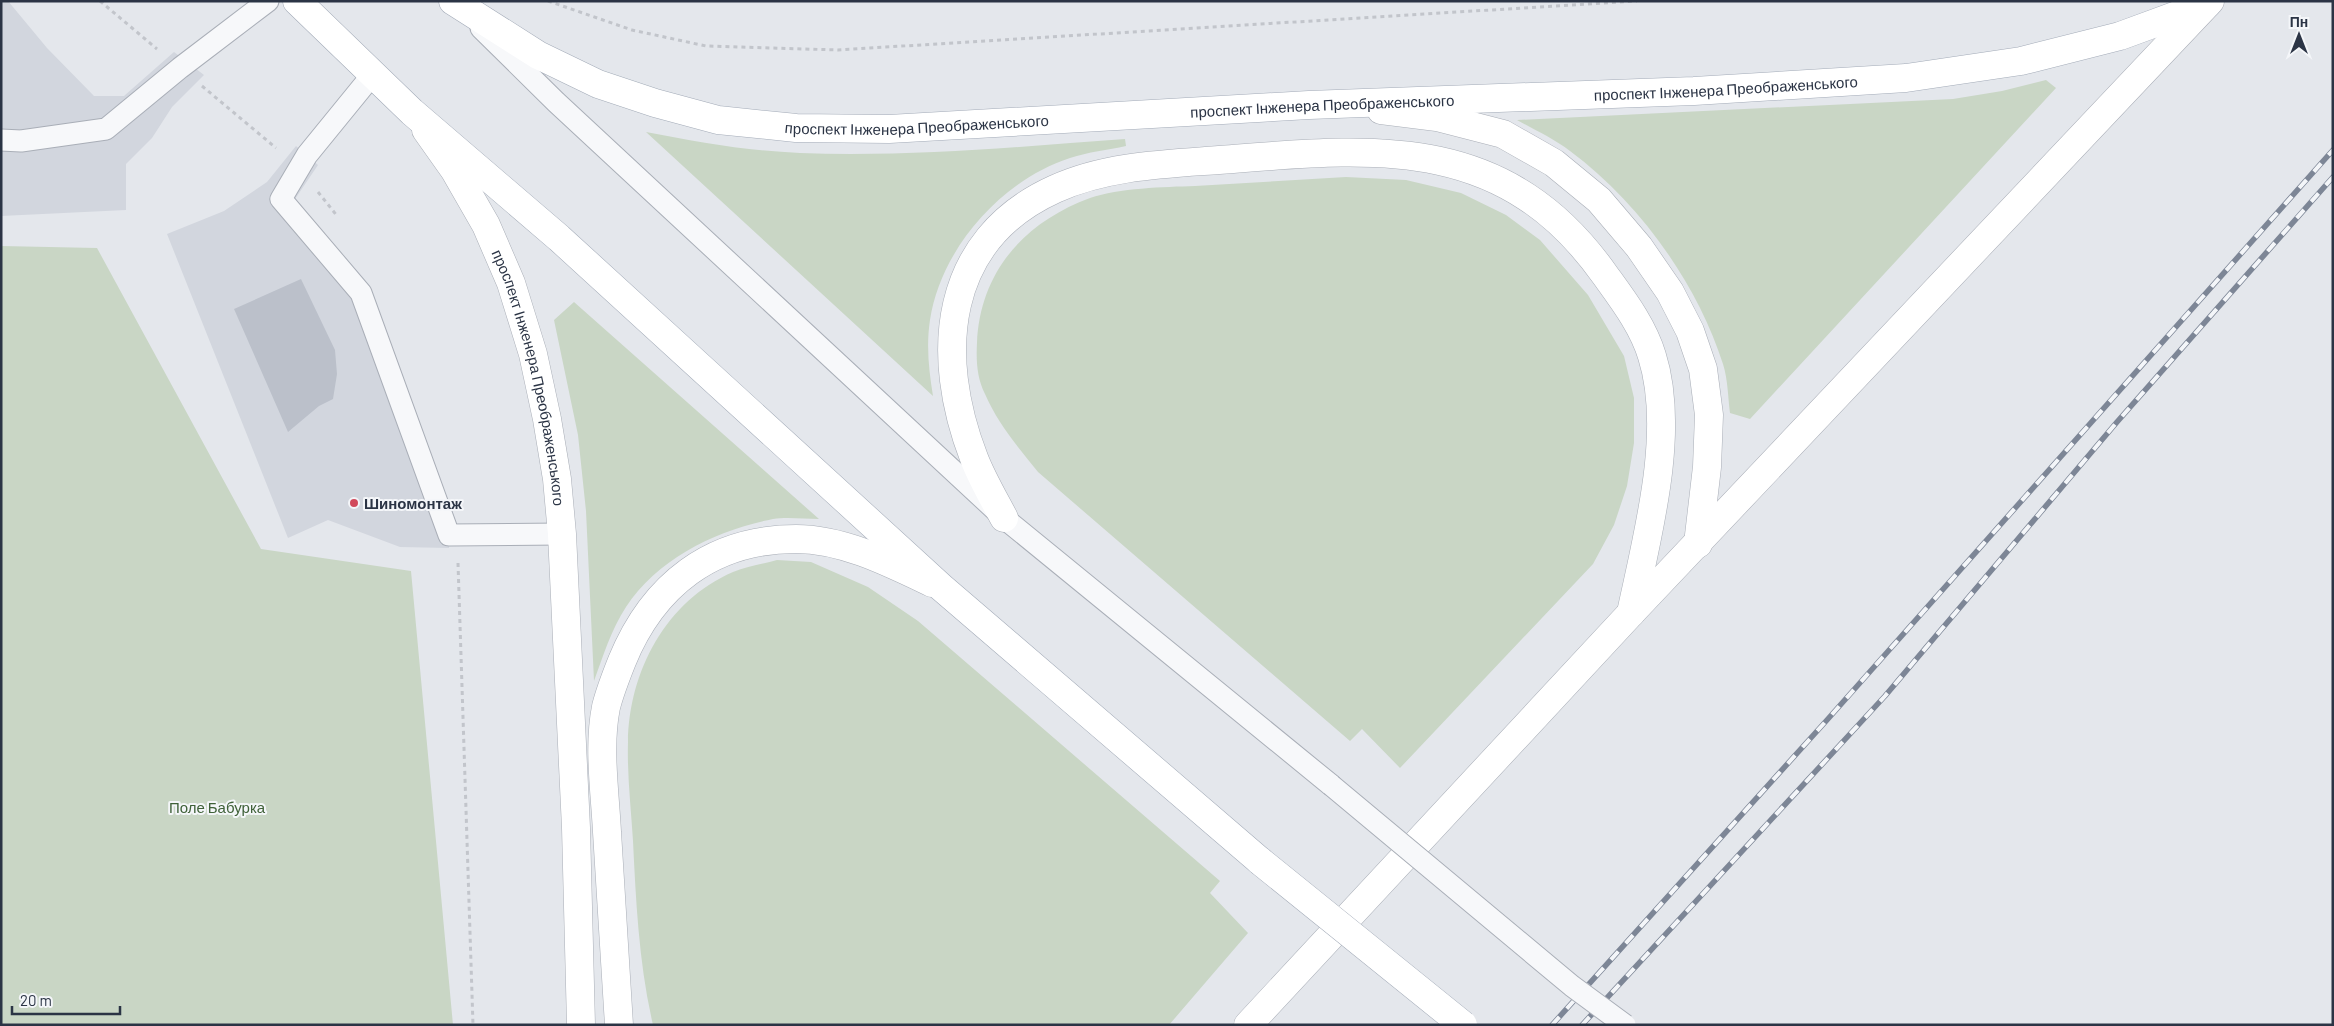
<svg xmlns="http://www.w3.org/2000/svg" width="2334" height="1026" viewBox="0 0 2334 1026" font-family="Barlow,sans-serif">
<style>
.built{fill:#d2d6de}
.green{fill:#c9d6c5}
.building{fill:#bbc0ca}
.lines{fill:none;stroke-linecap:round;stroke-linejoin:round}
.service-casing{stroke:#a9aeb7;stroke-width:23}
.secondary-casing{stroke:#a9aeb7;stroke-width:29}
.primary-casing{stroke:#a3abb8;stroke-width:29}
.path{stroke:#c2c5cb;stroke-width:3;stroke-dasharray:4 4;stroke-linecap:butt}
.service{stroke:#f7f8fa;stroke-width:21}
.secondary{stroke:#fff;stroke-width:28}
.primary{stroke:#fff;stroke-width:28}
.rail-casing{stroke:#7d8696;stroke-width:5.5}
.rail{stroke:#f4f6f9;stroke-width:4;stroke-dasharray:11;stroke-linecap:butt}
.service-bridge-casing{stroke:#a9aeb7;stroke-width:23;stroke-linecap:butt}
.primary-bridge-casing{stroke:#a3abb8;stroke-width:29;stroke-linecap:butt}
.service-bridge{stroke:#f7f8fa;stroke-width:21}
.primary-bridge{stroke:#fff;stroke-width:28}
.poi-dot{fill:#d1495b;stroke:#f4f6f9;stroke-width:2}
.labels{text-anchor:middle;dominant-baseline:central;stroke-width:4;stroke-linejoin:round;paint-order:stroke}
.street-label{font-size:15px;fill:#2b3445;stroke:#f4f6f9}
.poi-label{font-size:15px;font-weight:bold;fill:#2b3445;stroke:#f4f6f9;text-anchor:start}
.park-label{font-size:15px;fill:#3f6138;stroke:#f4f6f9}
</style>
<rect width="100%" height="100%" fill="#e4e7ec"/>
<g class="built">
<path d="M1 1H8L47 48 94 96H124L174 52 204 75 172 107 152 138 126 164V210L1 216Z"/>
<path d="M296 146 318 165 291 205 355 300 450 518 449 548 400 547 328 520 288 538 167 234 224 211 267 182Z"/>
</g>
<g class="green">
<path d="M2046 80 2056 88 1750 419 1730 413C1728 398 1728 380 1723 364 1697 283 1639 202 1570 151 1554 139 1535 130 1517 120L1953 99 2002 91Z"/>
<path d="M646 132C697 142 748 151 800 153 908 157 1017 147 1125 139L1126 146C1108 150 1088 152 1070 158 1002 180 941 248 930 320 926 346 929 371 933 396Z"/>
<path d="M1346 177 1406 180 1461 193 1506 215 1540 240 1588 295 1624 356 1634 398V443L1627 486 1614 525 1593 564 1400 768 1362 729 1350 741 1038 472C1018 447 998 424 985 394 977 378 976 361 977 343 980 271 1025 222 1090 198 1119 188 1164 187 1195 186 1245 183 1296 180 1346 177Z"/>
<path d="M1 246 97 248 261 549 411 571 453 1025H1Z"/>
<path d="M574 302 819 519C804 519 787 517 773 519 717 530 658 558 626 607 611 630 603 656 594 681L586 511 578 435 554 320Z"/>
<path d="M777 560 811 562 868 587 918 621 1220 881 1210 893 1248 933 1169 1025H653C639 964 636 903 633 841 631 808 627 775 628 742 629 671 666 601 733 572 747 566 763 564 777 560Z"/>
</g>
<path class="building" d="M301 279 335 350 337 374 333 399 319 406 288 432 234 309Z"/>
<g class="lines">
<g class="service-casing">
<g id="service">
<path d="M481 28 556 102 1004 518 1331 785"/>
<path d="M373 74 307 155 281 199 361 293 449 535 562 534"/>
<path d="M1 140 21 141 106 129 180 68 268 1"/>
</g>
</g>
<g class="secondary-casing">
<g id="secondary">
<path d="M1381 110 1437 117 1503 134 1554 163 1599 200 1639 247 1670 292 1690 331 1703 369 1709 415 1707 467 1698 544"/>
<path id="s1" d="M426 130 455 171 486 225 511 283 533 354 547 419 557 479 562 534 576 828 581 1025"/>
<path d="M1004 518C994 499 982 479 974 458 934 355 942 240 1055 189 1105 166 1164 164 1219 160 1373 148 1504 132 1605 275 1623 300 1643 326 1652 356 1676 432 1647 537 1631 613"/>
<path d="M619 1025C615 960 611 896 607 832 605 792 598 747 606 707 610 691 616 676 622 661 653 585 712 539 796 539 843 539 890 563 932 583"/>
<path d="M1248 1025 1631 613 2210 1"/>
</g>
</g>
<g class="primary-casing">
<g id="primary">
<path d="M297 1 412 112 559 238 941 587 1260 861"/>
<path id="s2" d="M453 1 538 55 598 84 655 103 718 120 796 128 889 129 1309 105 1694 91 1906 78 2021 61 2120 36 2207 4"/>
</g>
</g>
<g class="path">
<path d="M100 1 157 49"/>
<path d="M548 1 632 30 706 46 838 50 1637 1"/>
<path d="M202 86 276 148"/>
<path d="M318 192 338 217"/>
<path d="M458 563 473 1025"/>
</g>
<use href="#service" class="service"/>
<use href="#secondary" class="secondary"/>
<use href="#primary" class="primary"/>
<g class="rail-casing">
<g id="rail">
<path d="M1552 1025 1827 720 2333 150"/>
<path d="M1582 1025 1885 696 2117 422 2333 177"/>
</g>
</g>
<use href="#rail" class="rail"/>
<g class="service-bridge-casing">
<path id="service-bridge" d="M1331 785 1572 986 1625 1025"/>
</g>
<g class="primary-bridge-casing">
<path id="primary-bridge" d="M1260 861 1463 1025"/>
</g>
<use href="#service-bridge" class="service-bridge"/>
<use href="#primary-bridge" class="primary-bridge"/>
</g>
<circle class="poi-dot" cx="354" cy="503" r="5"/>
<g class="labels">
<g class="street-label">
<text stroke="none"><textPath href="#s2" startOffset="1302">проспект Інженера Преображенського</textPath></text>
<text stroke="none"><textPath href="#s2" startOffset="898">проспект Інженера Преображенського</textPath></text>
<text stroke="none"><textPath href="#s2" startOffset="492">проспект Інженера Преображенського</textPath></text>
<text stroke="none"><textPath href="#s1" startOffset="272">проспект Інженера Преображенського</textPath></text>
</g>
<g class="poi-label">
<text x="364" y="503">Шиномонтаж</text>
</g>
<g class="park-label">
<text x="217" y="807">Поле Бабурка</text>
</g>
</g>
<rect width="2334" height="1026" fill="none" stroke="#2b3445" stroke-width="5"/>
<g transform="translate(2299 35)" stroke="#f4f6f9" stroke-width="4" paint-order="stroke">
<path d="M0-4L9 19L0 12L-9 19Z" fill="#2b3445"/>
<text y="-8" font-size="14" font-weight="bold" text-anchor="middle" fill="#2b3445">Пн</text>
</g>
<path d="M12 1006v8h108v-8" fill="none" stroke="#2b3445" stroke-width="2.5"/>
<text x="20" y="1006" font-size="15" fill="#2b3445" stroke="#f4f6f9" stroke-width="4" paint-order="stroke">20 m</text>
</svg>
